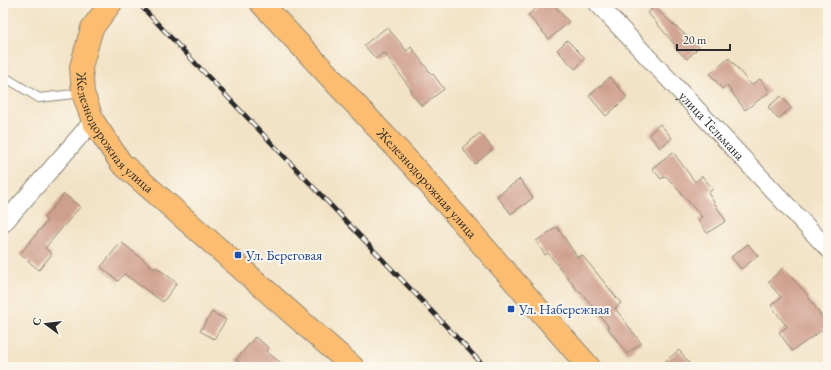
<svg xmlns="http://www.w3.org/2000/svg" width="831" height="370" viewBox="0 0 831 370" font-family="'EB Garamond',serif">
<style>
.building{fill:#cf9f8d}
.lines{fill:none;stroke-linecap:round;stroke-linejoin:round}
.lane-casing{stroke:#8e8778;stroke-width:10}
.street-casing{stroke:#8e8778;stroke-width:19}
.primary-casing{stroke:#8e8778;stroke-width:24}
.lane{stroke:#fff;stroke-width:8}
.street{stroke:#fff;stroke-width:17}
.primary{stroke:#fcbd6f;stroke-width:22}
.rail-casing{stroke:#2b2b2b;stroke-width:4.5}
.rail{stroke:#fbf7ec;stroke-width:3;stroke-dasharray:9;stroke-linecap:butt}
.transit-dot{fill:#1a4fb4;stroke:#fbf7ec;stroke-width:1.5}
.labels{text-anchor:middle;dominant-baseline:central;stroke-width:4;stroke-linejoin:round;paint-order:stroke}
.street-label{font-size:14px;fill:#2b2b2b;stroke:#fbf7ec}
.transit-label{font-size:14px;fill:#164399;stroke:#fbf7ec;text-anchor:start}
</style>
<rect width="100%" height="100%" fill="#fbf7ec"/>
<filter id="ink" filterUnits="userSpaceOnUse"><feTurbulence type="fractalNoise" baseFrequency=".025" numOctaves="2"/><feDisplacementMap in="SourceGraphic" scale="8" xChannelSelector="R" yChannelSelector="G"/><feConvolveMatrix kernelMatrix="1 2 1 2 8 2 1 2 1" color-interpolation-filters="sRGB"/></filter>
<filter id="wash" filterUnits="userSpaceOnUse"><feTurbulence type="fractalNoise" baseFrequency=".012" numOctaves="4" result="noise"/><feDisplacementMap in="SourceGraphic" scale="16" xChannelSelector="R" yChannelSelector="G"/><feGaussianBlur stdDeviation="0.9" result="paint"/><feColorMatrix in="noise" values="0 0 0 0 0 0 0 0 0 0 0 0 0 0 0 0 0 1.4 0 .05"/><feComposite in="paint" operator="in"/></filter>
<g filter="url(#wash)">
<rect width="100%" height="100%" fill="#f2e3c6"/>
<g id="blocks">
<g class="building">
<path d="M542 3H552L569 22 549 39 528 15Z"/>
<path d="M654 7 699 47 687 59 675 48 676 46 648 13Z"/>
<path d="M387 27 407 51 411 47 432 75 433 74 444 89 422 106 410 92 412 91 384 52 376 59 364 45Z"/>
<path d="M567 40 585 58 575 69 557 50Z"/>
<path d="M729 58 751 85 760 79 770 92 745 110 727 86 722 89 710 74Z"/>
<path d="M610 77 627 97 606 116 589 96Z"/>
<path d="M781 96 791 108 778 119 768 107Z"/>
<path d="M660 124 672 138 660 148 649 134Z"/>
<path d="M480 133 493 149 475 164 462 148Z"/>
<path d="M673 152 695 182 702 176 713 189 708 193 726 221 707 233 698 220 702 217 666 176 661 179 652 168Z"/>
<path d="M520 179 533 198 511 214 497 196Z"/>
<path d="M64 194 80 207 45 248 52 254 39 270 20 254 47 221 44 218Z"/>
<path d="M557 227 578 258 582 255 621 303 615 308 641 343 627 354 607 327H609L580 291 579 292 548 253 545 255 536 241Z"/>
<path d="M121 242 155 269 156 267 177 283 163 302 124 274 118 281 101 267Z"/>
<path d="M748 244 758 256 741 269 731 257Z"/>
<path d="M783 268 805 292 828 326 792 351 779 332 787 327 771 305 781 297 768 282Z"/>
<path d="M212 312 226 320 214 339 200 331Z"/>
<path d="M255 337 269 348 266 351 286 367H245L236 360Z"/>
<path d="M679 350 692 367H658Z"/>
</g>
</g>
</g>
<g filter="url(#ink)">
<use href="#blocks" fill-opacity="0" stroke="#8e8778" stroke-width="1"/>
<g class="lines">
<g class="lane-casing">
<path id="lane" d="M3 76 39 98 82 93"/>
</g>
<g class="street-casing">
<g id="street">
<path id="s1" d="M597 3 828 249"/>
<path d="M3 224 93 121"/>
</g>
</g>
<g class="primary-casing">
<g id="primary">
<path id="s2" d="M111 3 92 28 81 67 83 93 93 121 121 163 353 367"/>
<path id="s3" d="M261 3 415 168 589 367"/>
</g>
</g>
<use href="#lane" class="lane"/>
<use href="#street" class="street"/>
<use href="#primary" class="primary"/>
<g class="rail-casing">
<path id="rail" d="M138 3 485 367"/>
</g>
<use href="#rail" class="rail"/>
</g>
</g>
<g class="transit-dot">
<rect x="234" y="251" width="8" height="8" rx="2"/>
<rect x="507" y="305" width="8" height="8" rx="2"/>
</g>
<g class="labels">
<g class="street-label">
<text stroke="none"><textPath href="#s1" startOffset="168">улица Тельмана</textPath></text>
<text stroke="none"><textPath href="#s2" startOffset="148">Железнодорожная улица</textPath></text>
<text stroke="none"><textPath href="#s3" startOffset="245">Железнодорожная улица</textPath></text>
</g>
<g class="transit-label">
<text x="246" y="255">Ул. Береговая</text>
<text x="519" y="309">Ул. Набережная</text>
</g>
</g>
<rect width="831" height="370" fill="none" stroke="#fbf7ec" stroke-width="16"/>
<g transform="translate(46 324) rotate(285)" stroke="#fbf7ec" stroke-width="3" paint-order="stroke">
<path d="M0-3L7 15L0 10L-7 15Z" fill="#2b2b2b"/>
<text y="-6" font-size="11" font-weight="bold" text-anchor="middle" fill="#2b2b2b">С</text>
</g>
<path d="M677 44v6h53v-6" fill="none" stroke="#2b2b2b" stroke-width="2"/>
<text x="683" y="44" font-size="12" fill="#2b2b2b" stroke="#fbf7ec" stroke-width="3" paint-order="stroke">20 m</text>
</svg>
